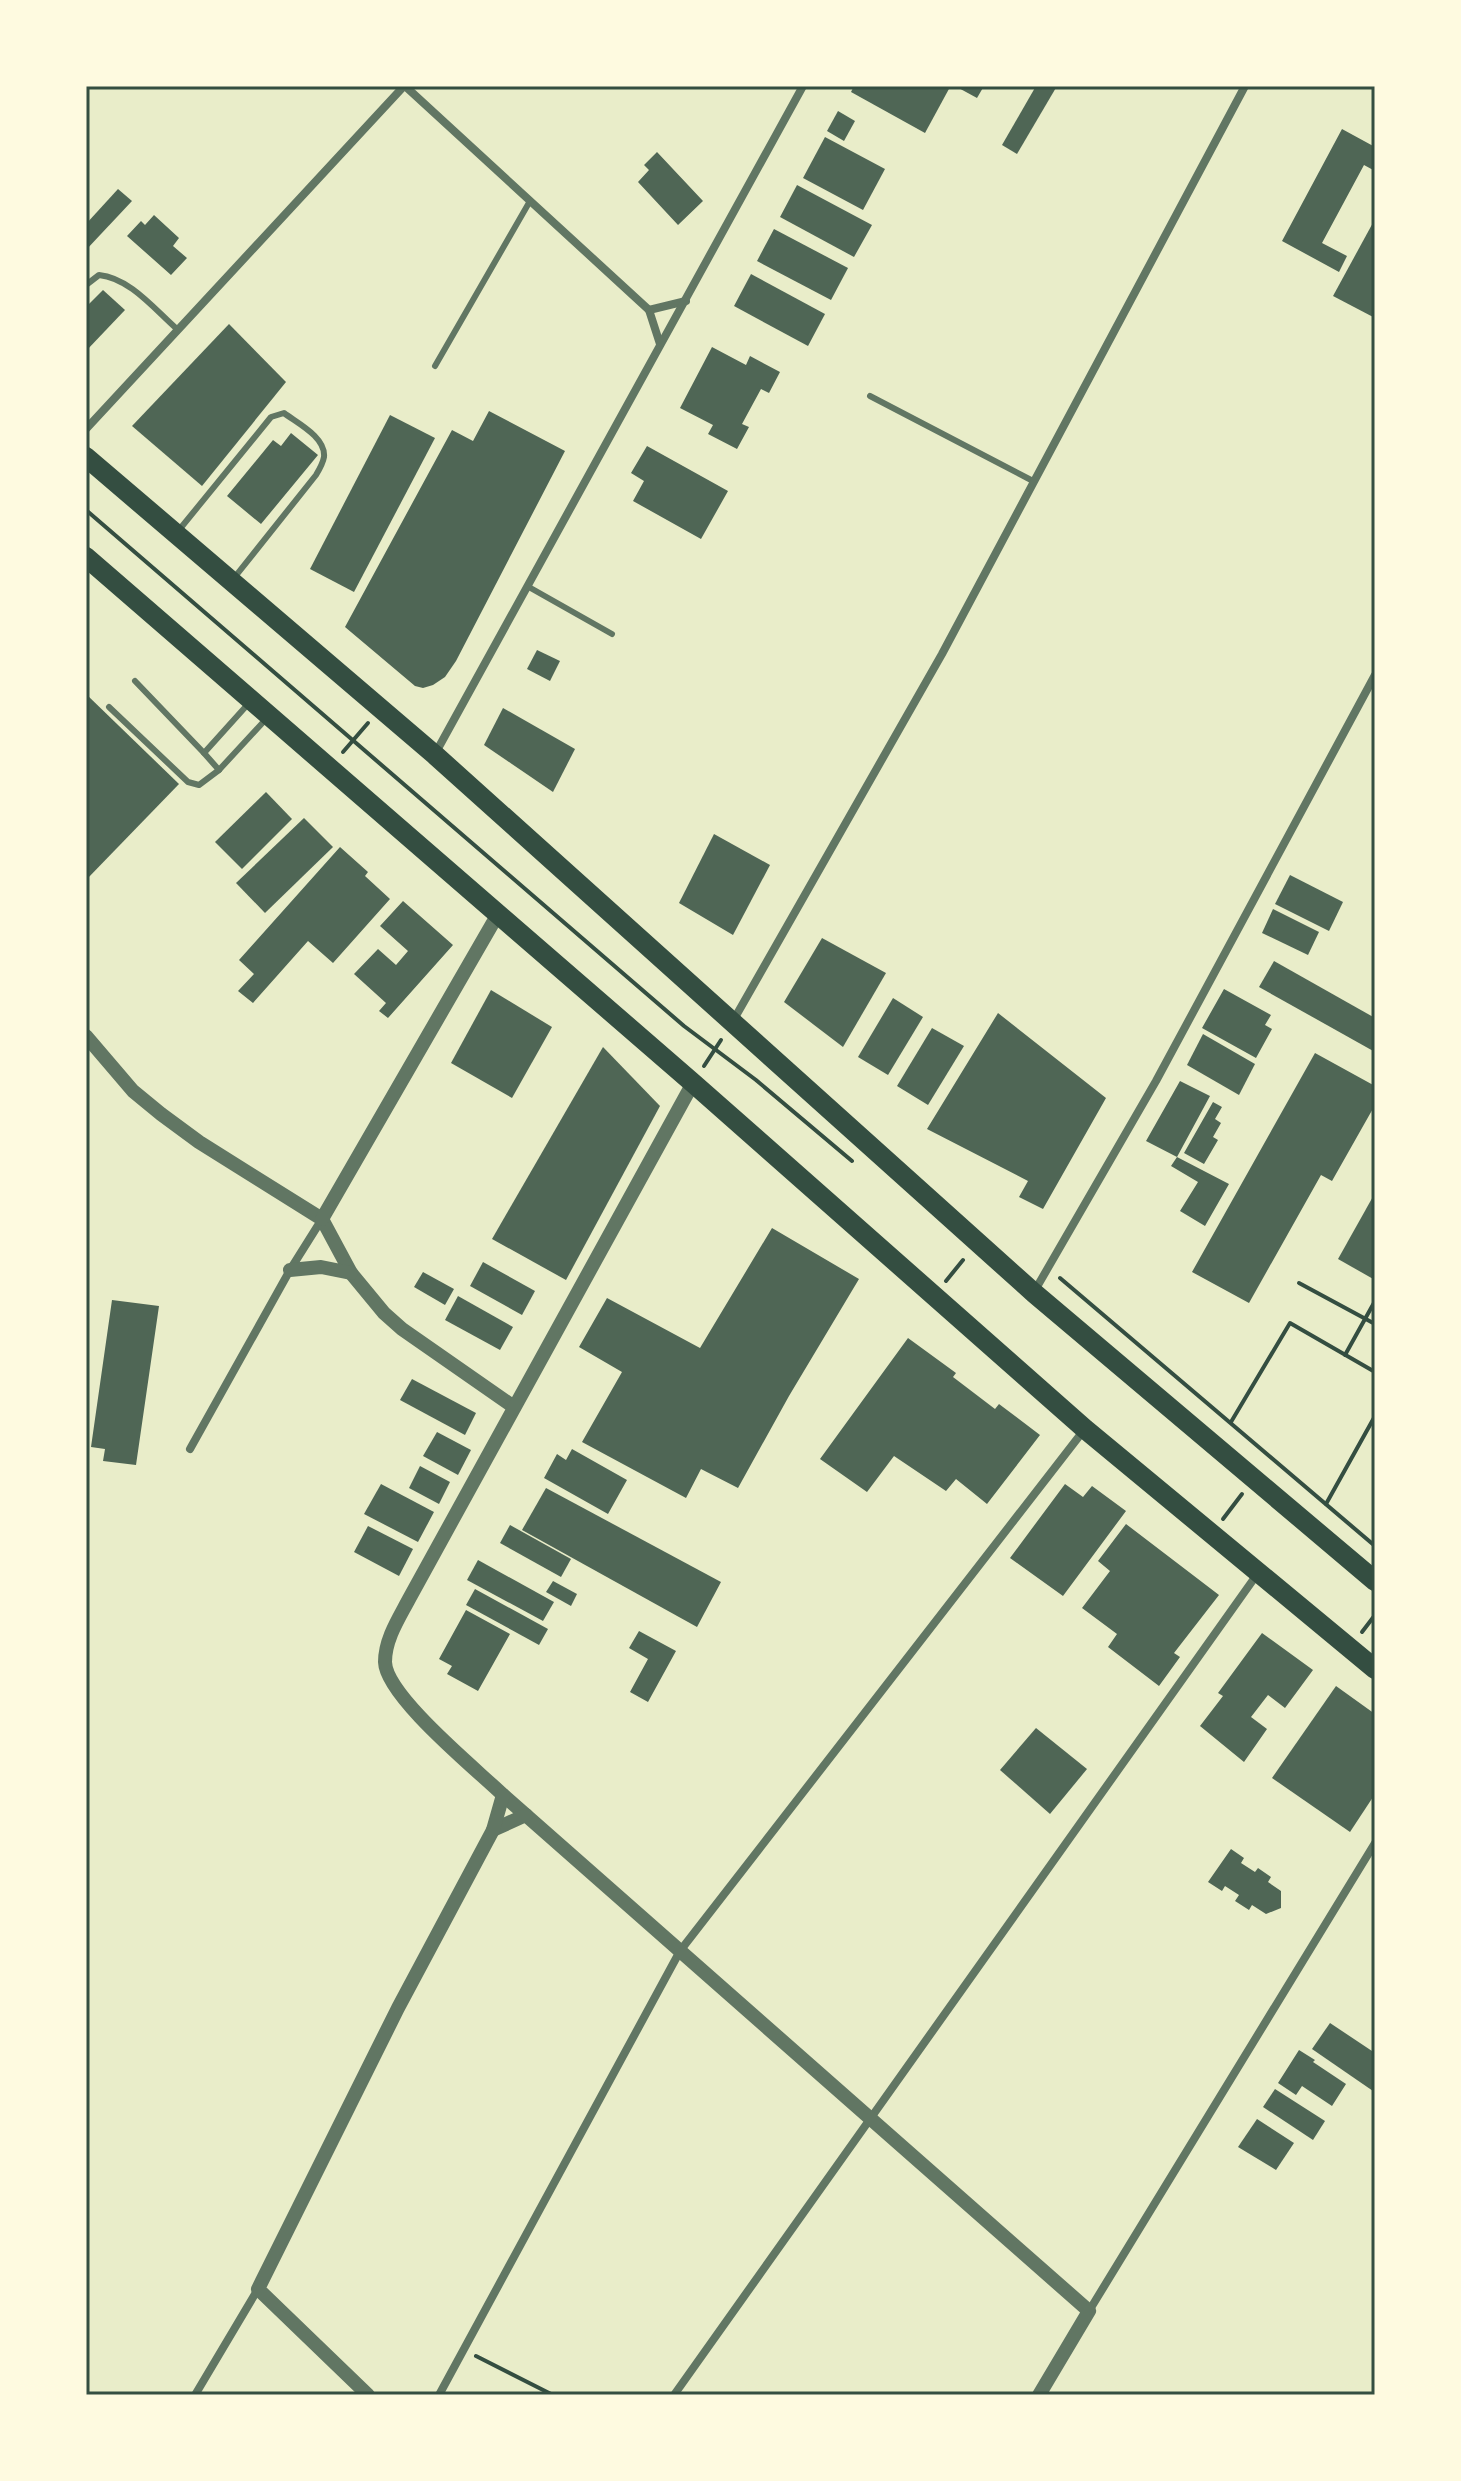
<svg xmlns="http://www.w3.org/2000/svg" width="1461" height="2481" viewBox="0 0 1461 2481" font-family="Arial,sans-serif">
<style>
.building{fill:#4f6655}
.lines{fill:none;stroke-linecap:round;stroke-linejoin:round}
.path{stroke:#344e41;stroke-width:4}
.service{stroke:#617663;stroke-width:6}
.minor{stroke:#617663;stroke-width:8}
.tertiary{stroke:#617663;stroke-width:14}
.trunk{stroke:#344e41;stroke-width:20}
.neatline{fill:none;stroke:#344e41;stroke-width:3}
</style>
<rect width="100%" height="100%" fill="#e9edc9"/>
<g class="building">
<path d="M854 86H947L950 87 925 133 851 92Z"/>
<path d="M955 86H984L977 98Z"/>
<path d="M1036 86H1057L1017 154 1002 145Z"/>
<path d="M838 111 855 121 844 141 827 131Z"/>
<path d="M1342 129 1375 147V171L1364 165 1322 243 1347 256 1339 272 1282 241Z"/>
<path d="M825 137 885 169 863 210 803 178Z"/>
<path d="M657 152 703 201 678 225 638 182 649 170 644 165Z"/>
<path d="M797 185 872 225 854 257 780 217Z"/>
<path d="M118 189 132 201 86 250V224Z"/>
<path d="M154 215 179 238 173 246 187 258 171 275 127 236 141 221 145 225Z"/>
<path d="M1375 219V318L1333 296Z"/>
<path d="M774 229 848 268 831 300 757 261Z"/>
<path d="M751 274 825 314 808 346 734 306Z"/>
<path d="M103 290 125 310 86 351V307Z"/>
<path d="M229 324 286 382 202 486 132 426Z"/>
<path d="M712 347 746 365 750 356 780 372 769 393 761 389 742 424 749 427 737 449 708 434 713 425 680 408Z"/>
<path d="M489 411 565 451 456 661 445 677 433 685 423 688 415 686 345 627 452 430 473 441Z"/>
<path d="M390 415 435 438 354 592 310 569Z"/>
<path d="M291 433 318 455 261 524 227 496 273 440 281 446Z"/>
<path d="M647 446 728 491 701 539 633 501 644 481 631 473Z"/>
<path d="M537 650 560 661 550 681 527 669Z"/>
<path d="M86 694 179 784 86 880Z"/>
<path d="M503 708 575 749 553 792 484 745Z"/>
<path d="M266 792 292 819 242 869 215 842Z"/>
<path d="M304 818 333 847 265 913 236 883Z"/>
<path d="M714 834 770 865 733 935 679 903Z"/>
<path d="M340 847 368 872 365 876 390 899 333 963 308 941 253 1003 238 991 254 974 239 960Z"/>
<path d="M1290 875 1343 902 1329 931 1275 904Z"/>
<path d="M403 901 453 945 388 1018 379 1011 386 1003 354 974 378 949 396 965 408 951 380 926Z"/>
<path d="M1273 909 1319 932 1308 955 1262 933Z"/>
<path d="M822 938 886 973 843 1047 784 1002Z"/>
<path d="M1274 961 1375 1018V1052L1259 987Z"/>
<path d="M1224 989 1271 1015 1265 1025 1272 1029 1256 1058 1202 1028Z"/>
<path d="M491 990 552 1027 512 1098 451 1063Z"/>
<path d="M893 998 923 1017 888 1075 858 1057Z"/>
<path d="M998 1013 1106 1098 1043 1209 1019 1197 1028 1181 927 1129Z"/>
<path d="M932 1028 964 1046 928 1105 897 1086Z"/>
<path d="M1203 1034 1255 1064 1239 1095 1187 1065Z"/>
<path d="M603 1047 660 1106 566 1280 492 1239Z"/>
<path d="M1315 1053 1375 1086V1105L1332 1181 1321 1175 1249 1303 1192 1272Z"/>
<path d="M1180 1081 1210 1096 1177 1157 1229 1184 1205 1226 1180 1211 1198 1182 1171 1166 1177 1157 1146 1141Z"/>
<path d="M1213 1102 1222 1107 1215 1119 1221 1123 1213 1137 1218 1140 1204 1164 1184 1153Z"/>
<path d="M1375 1193V1280L1338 1259Z"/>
<path d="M772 1228 859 1279 789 1396 738 1488 701 1469 686 1498 582 1442 622 1372 579 1347 607 1298 700 1348Z"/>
<path d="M483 1262 535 1291 522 1315 470 1286Z"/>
<path d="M423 1272 454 1289 445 1305 414 1287Z"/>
<path d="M458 1296 513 1327 500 1350 445 1320Z"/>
<path d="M112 1300 159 1306 136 1465 103 1461 105 1449 91 1447Z"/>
<path d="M908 1338 956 1373 953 1377 995 1409 999 1404 1040 1435 987 1504 956 1479 946 1491 894 1456 867 1492 820 1459Z"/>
<path d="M412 1379 476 1413 465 1435 400 1400Z"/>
<path d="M437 1432 471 1450 458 1475 423 1456Z"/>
<path d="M572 1449 627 1480 608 1514 544 1478 557 1454 566 1460Z"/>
<path d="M420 1466 450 1482 439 1504 409 1488Z"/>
<path d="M381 1484 434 1512 418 1542 364 1514Z"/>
<path d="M1065 1484 1083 1497 1092 1486 1126 1511 1063 1596 1010 1558Z"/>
<path d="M546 1488 721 1582 697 1627 522 1530Z"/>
<path d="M1126 1524 1219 1595 1174 1653 1180 1657 1159 1686 1108 1647 1117 1634 1082 1608 1110 1571 1098 1561Z"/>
<path d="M510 1525 571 1559 561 1577 500 1543Z"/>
<path d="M368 1526 413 1549 399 1576 354 1552Z"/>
<path d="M478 1560 554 1602 543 1621 467 1580Z"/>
<path d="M553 1581 577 1594 571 1606 546 1592Z"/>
<path d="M475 1589 548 1629 539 1645 466 1605Z"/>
<path d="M466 1610 510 1634 478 1691 447 1674 452 1666 439 1659Z"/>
<path d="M639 1631 676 1651 648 1702 630 1692 648 1659 629 1648Z"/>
<path d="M1262 1633 1313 1670 1285 1708 1268 1695 1251 1717 1267 1729 1244 1762 1200 1726 1223 1696 1218 1693Z"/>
<path d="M1336 1686 1375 1714V1794L1350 1832 1272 1778Z"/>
<path d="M1036 1728 1087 1769 1050 1814 1000 1770Z"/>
<path d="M1231 1849 1244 1858 1241 1863 1255 1872 1258 1868 1271 1877 1268 1882 1281 1891V1908L1266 1914 1252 1905 1249 1910 1235 1901 1239 1895 1225 1886 1222 1891 1208 1882Z"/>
<path d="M1330 2023 1375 2053 1373 2091 1312 2049Z"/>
<path d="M1299 2050 1315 2060 1313 2062 1346 2084 1332 2106 1302 2086 1296 2095 1278 2083Z"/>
<path d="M1275 2089 1325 2121 1313 2140 1263 2107Z"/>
<path d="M1257 2119 1294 2143 1276 2170 1238 2147Z"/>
</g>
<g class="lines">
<g class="path">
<path d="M86 510 684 1026 756 1080 852 1161"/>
<path d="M343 752 368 723"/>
<path d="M704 1066 721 1040"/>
<path d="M1060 1278 1375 1546"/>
<path d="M946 1281 963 1260"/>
<path d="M1299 1283 1375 1324"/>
<path d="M1345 1355 1375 1301"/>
<path d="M1231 1422 1290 1323 1375 1372"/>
<path d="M1326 1504 1375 1416"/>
<path d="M1223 1519 1242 1494"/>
<path d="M1362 1632 1375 1615"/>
<path d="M476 2356 553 2395"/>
</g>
<g class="service">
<path d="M86 285 99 275C130 278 155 310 178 330"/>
<path d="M435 366 530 201"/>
<path d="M870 396 1033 481"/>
<path d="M179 530 271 417 284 413C297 423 326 437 324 457 323 463 319 470 316 475L234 578"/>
<path d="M527 586 612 634"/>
<path d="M135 681 204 753 249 703"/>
<path d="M109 707 188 782 199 785 219 770"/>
<path d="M204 753 219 770 267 718"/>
</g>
<g class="minor">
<path d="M405 86 649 310 660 344"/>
<path d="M649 310 686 301"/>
<path d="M86 429 404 86"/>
<path d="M435 754 803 86"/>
<path d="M733 1021 942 654 1245 86"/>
<path d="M1034 1292 1156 1081 1375 675"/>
<path d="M190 1449 290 1270 322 1219"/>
<path d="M1089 2311 1375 1843"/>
<path d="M195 2395 258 2289"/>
<path d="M439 2395 680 1951 1084 1430"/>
<path d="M674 2395 1258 1573"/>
</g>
<g class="tertiary">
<path d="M86 1036 133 1091 161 1114 199 1142 322 1219 351 1273 384 1313 402 1329 514 1407"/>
<path d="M693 1083 409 1599C399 1618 385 1639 385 1662 386 1696 476 1769 503 1795L1089 2311 1039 2395"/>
<path d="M322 1219 498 914"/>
<path d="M290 1270 321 1267 351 1273"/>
<path d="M493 1830 526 1815"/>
<path d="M368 2395 258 2289 398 2008 493 1830 503 1795"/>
</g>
<g class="trunk">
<path d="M86 457 435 755 1034 1293 1375 1581"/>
<path d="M86 557 693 1083 1085 1429 1375 1669"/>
</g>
</g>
<rect width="1461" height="2481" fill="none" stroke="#fefae0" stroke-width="176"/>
<rect x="88" y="88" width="1285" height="2305" class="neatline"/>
</svg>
